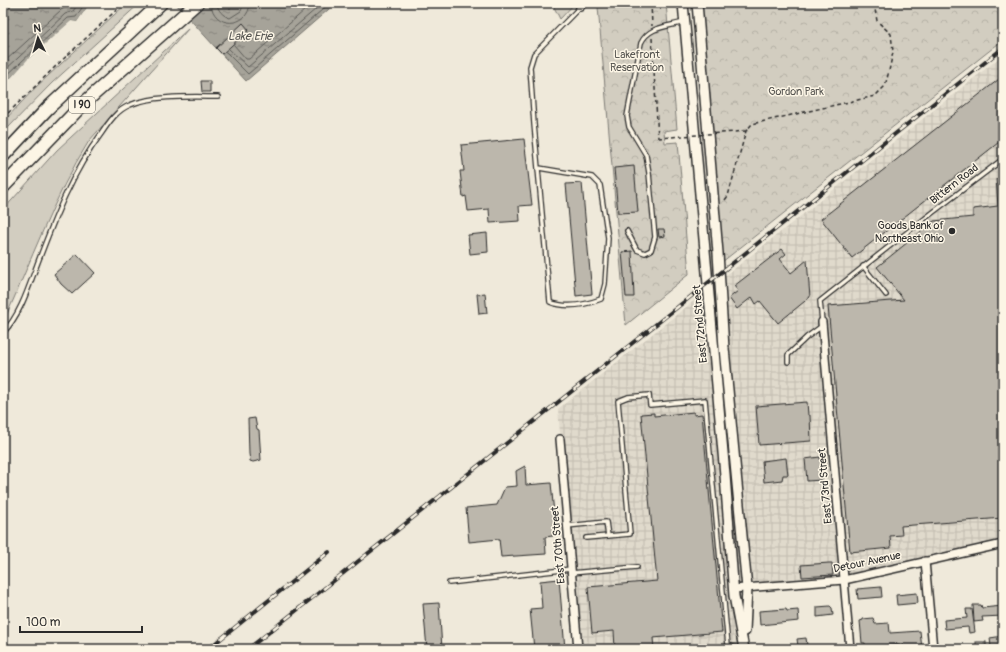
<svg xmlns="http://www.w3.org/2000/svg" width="1006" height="652" viewBox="0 0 1006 652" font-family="Pangolin,sans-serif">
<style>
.industrial{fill:url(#industrial-grid)}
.grass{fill:#d2cdc0;stroke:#7e7c76}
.forest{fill:url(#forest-crowns);stroke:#7e7c76}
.water{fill:url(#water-ripples);stroke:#75736d}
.pier{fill:#efe9da}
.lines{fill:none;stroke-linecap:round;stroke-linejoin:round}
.shore{stroke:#5c5b57;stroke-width:1}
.building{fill:#bcb7ac;stroke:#2b2b2b}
.service-casing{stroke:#2b2b2b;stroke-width:6}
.minor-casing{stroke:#2b2b2b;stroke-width:10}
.secondary-casing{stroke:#2b2b2b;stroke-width:12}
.motorway-casing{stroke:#2b2b2b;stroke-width:15}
.path{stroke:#2b2b2b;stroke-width:1.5;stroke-dasharray:4 3;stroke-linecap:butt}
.service{stroke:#fcf5e5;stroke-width:3.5}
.minor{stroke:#fcf5e5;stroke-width:7}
.secondary{stroke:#fcf5e5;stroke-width:9}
.motorway{stroke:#fcf5e5;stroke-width:12}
.rail-casing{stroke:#2b2b2b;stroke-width:4}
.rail{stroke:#fcf5e5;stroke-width:2.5;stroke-dasharray:8;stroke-linecap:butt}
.path-bridge{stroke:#2b2b2b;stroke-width:1.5;stroke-dasharray:4 3;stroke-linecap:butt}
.poi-dot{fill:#2b2b2b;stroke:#fcf5e5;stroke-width:1.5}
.labels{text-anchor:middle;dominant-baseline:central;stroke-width:3;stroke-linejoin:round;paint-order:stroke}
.shield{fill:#fcf5e5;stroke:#6a6863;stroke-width:1}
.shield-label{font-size:10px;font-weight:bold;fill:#2b2b2b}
.park-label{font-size:11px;fill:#555450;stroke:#fcf5e5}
.street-label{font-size:11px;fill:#2b2b2b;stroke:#fcf5e5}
.poi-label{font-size:11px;fill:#2b2b2b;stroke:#fcf5e5;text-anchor:end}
.water-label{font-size:12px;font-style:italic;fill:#565552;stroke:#fcf5e5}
</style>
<defs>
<pattern id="industrial-grid" width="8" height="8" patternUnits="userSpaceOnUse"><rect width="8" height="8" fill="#e0dacc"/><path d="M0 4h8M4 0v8" fill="none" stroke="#c0bbaf"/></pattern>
<pattern id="forest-crowns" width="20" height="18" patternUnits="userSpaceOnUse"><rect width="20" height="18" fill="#d2cdc0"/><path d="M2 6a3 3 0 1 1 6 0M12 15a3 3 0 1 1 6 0" fill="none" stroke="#b4b0a5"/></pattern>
<pattern id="water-ripples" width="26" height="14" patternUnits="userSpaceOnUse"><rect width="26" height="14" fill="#a6a399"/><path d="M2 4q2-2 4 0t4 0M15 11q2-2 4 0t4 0" fill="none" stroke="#87857d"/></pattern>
</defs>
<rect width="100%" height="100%" fill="#efe9da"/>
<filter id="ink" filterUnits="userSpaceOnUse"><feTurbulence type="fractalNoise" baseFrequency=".025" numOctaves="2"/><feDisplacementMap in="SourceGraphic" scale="8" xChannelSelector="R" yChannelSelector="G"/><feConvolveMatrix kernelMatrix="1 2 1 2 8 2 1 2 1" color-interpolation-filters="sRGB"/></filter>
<g filter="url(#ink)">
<path class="industrial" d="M1003 55V544L844 580 733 589 744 649H578L558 409Z"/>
<g class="grass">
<path d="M127 3H140L52 83 3 133V122L36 87Z"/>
<path d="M189 28 89 141C53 198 31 262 3 323V210L57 150Z"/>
</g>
<g class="forest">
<path d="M552 3H575L560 19Z"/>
<path d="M650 3H666L677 129 664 131 665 143 678 142 689 274 626 325 598 7Z"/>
<path d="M700 3H1003V40L722 262Z"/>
</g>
<g class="water">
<path d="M3 3H90L77 22 71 21 3 85Z"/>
<path d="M175 3H224L230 9 236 3H336L246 81Z"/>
</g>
<path class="pier" d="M90 3H92L91 5 78 24 72 23 3 87 28 59 71 21 77 22Z"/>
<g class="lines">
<g class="shore">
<path d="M211 3C212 29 249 29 250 3"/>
<path d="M217 3C217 10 223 16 230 18L241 11 244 3"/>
<path d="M234 45 246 59H249L313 3"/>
<path d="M229 49 248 67 323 3"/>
<path d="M226 52 248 74 330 3"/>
<path d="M3 63 61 10 72 3"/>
<path d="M3 72 65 14 73 11 79 3"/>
<path d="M3 79 68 18 76 17 85 3"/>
</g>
</g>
<g class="building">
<path d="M243 23 249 30 222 54 216 48Z"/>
<path d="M1003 76V139L852 258 821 219Z"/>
<path d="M201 81H210V92H202Z"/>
<path d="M524 139 532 205 519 206 520 221 490 223 489 209 468 211 466 196 463 197 460 171H464L461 145Z"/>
<path d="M634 166 638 212 618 213 614 168Z"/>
<path d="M1003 178V518L901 526 902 535 890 536 891 548 850 552 828 306 904 300 877 267 934 221 973 217V209L998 206 996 179Z"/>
<path d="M582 183 592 294 576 296 566 184Z"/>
<path d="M658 229H664L665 236 659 237Z"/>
<path d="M487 233 488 252 470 254 468 235Z"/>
<path d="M782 249 786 254 780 259 791 273 807 260 810 297 778 323 760 301 756 304 752 297 737 309 729 298 738 291 734 286Z"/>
<path d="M632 251 634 297H626L622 252Z"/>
<path d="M77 254 95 273 72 294 61 284 54 274Z"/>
<path d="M485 293 487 313 479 314 477 294Z"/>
<path d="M807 402 808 415H810L811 441 759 445 756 406Z"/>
<path d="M694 412V415L702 414 722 632 653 638 654 649H615L614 631 592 633 588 587 657 581 641 414 654 413V416Z"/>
<path d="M255 418 257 429 259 430 261 460 253 462 250 461 249 454 248 419Z"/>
<path d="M820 457 822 480 807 481 805 459Z"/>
<path d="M786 458 788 475H783L782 480 764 482 762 461Z"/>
<path d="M525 466 526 485 551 483 556 534H552L553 536 545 537 546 554 501 557 499 539 469 542 466 508 497 505 505 487 517 486 516 471Z"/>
<path d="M829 563H832L833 575 802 577 801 565Z"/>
<path d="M559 579 565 649H534L530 609 542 608 540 581Z"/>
<path d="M881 587 882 597 858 599 857 589Z"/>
<path d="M917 593 918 603 897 605 896 595Z"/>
<path d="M439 603 442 649H427L423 604Z"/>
<path d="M973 605H981L982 608 1003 606V616L982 617 983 621 974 622Z"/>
<path d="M830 606 832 608 833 615 817 617V607Z"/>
<path d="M786 609 787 611 798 610 799 621 760 625 759 611Z"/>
<path d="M966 609H972L975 632 969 633 968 627 945 629 944 620 967 618Z"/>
<path d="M873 618 875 624 889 623 890 633 920 631 922 649H904L903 644 877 646V649H865V643H862L860 621 863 620V619Z"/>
<path d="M1003 636V645L991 647 990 638Z"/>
<path d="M806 638 807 645 798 646 797 639Z"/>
<rect x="976" y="642" width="10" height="7"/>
</g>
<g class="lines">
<g class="service-casing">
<g id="service">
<path d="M539 168 592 177 600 185 608 238 605 284 601 299C585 305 567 309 550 302L534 124 530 67 534 54 580 7"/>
<path d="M627 231 637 250 645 253 651 250 655 237 649 173 646 155 629 127 627 116 641 43C649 26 668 27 684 22"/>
<path d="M863 266 886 295"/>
<path d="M822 322 820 301 919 223 1003 159"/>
<path d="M3 333C21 314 29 286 38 262 55 217 72 173 101 134 109 122 117 110 130 105 153 95 194 97 218 97"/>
<path d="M788 362V355L807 337 822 326"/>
<path d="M567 526 606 522 608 536"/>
<path d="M586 538 630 534 618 401 628 397 649 395 650 405 705 400 728 645 739 649"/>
<path d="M571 573 637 567"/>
<path d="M449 583 571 569"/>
</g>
</g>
<g class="minor-casing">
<g id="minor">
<path d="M580 7 583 3"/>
<path d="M822 322 850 649"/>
<path d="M560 439 578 649"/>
<path d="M925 561 933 649"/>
<path d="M733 589 844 580 1003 544"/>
</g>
</g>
<g class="secondary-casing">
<g id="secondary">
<path d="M683 3 725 475 734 596 744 649"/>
<path d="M697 3 718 253 724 348 747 588 745 631"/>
</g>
</g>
<g class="motorway-casing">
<g id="motorway">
<path d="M3 156 48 108 161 3"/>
<path d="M3 187 84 103 197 3"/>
</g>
</g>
<g class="path">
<path d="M651 3 652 26"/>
<path d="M652 38 658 138"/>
<path d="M3 118 58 64 124 3"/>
<path d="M725 200 728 196 746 131 752 124 875 96 885 86 889 71 893 52 891 34 877 21 874 3"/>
</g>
<use href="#service" class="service"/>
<use href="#minor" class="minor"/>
<use href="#secondary" class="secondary"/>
<use href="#motorway" class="motorway"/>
<g class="rail-casing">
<g id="rail">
<path d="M208 649 329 552"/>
<path d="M248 649 1003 48"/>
</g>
</g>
<use href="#rail" class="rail"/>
<path class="path-bridge" d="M658 138 746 131"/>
</g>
</g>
<circle class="poi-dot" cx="952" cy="231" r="4"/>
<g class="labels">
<rect class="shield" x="69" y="97" width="26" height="16" rx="3"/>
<g class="shield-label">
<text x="82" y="105">I 90</text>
</g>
<g class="park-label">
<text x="637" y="54">Lakefront<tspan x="637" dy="13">Reservation</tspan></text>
<text x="796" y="91">Gordon Park</text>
</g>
<g class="street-label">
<text transform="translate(954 184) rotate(-38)">Bittern Road</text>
<text transform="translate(700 324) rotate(-95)">East 72nd Street</text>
<text transform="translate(825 486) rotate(-95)">East 73rd Street</text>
<text transform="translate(558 545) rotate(-95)">East 70th Street</text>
<text transform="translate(867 562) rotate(-12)">Detour Avenue</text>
</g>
<g class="poi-label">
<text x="944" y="225">Goods Bank of<tspan x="944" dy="13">Northeast Ohio</tspan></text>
</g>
<g class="water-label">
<text x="250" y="36">Lake Erie</text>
</g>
</g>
<rect width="1006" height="652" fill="none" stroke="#fcf5e5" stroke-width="16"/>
<rect x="8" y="8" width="990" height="636" fill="none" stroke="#2b2b2b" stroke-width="1.5" filter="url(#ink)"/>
<g transform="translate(38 38) rotate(355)" stroke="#fcf5e5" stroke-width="3" paint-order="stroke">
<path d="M0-3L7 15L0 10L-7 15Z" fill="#2b2b2b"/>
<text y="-6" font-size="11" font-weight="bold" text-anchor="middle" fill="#2b2b2b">N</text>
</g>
<path d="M20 626v6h122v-6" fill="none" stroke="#2b2b2b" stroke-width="2"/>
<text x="26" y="626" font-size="12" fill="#2b2b2b" stroke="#fcf5e5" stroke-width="3" paint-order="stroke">100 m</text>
</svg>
